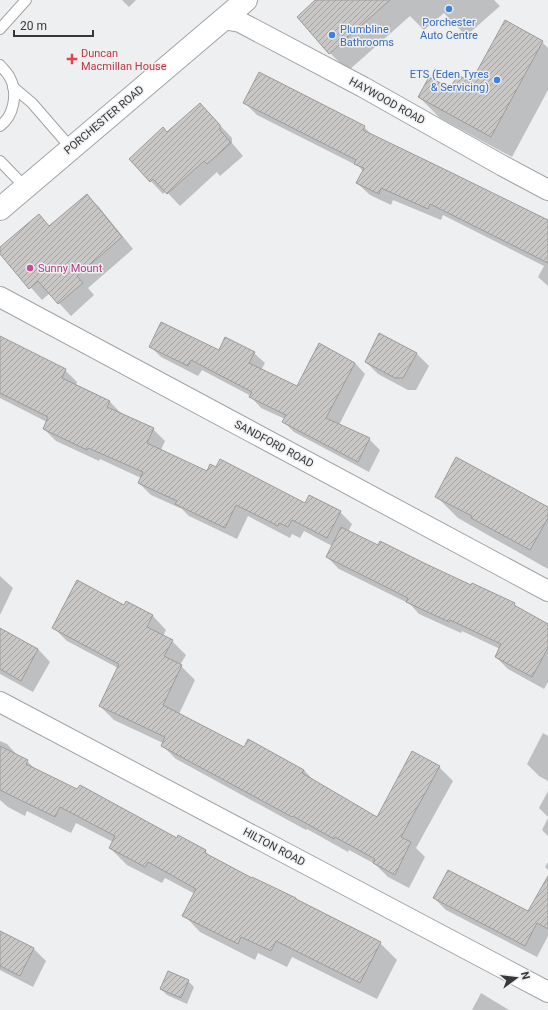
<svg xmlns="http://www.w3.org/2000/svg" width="548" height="1010" viewBox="0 0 548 1010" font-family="Roboto,sans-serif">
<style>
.shadow{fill:#0003}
.building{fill:url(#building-hatch);stroke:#9e9c9b}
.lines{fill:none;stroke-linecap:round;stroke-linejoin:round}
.lane-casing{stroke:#a2a3a5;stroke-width:12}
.street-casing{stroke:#a2a3a5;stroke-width:22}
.secondary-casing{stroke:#a2a3a5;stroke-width:24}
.lane{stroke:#fff;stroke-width:10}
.street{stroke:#fff;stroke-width:20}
.secondary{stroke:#fff;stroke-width:22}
.shop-dot{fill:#3f7fe0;stroke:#eeeff1;stroke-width:1.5}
.health-dot{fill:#e0444e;stroke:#eeeff1;stroke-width:1.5}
.hotel-dot{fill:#d1479c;stroke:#eeeff1;stroke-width:1.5}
.labels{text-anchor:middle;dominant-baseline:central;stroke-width:3;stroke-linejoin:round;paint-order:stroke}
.shop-label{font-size:11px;fill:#366cbe;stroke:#eeeff1}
.health-label{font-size:11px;fill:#be3a42;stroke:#eeeff1;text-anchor:start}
.street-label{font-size:11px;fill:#383839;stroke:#eeeff1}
.hotel-label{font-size:11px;fill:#b23c85;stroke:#eeeff1;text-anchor:start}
</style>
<defs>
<pattern id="building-hatch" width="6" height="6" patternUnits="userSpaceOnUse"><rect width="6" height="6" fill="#c9c7c6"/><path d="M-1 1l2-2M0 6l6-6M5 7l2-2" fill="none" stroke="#a4a3a2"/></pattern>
</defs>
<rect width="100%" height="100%" fill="#eeeff1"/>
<g class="shadow">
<path d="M122 0H136L129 7Z"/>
<path d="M317 0H494L500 6 466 36 444 13 424 30 410 16 348 71 330 53Z"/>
<path d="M542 42 548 48V90L512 157 440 118 419 97 472 84Z"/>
<path d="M245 103 364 127 374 137 548 222V286L538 277 544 266 443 215 441 220 393 200 391 205 370 195 357 183 363 171 358 166 257 115Z"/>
<path d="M200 104 232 138V143L243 156 220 176 217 172 180 206 166 191 163 194 130 159 168 133Z"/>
<path d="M87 195 99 207 133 249 88 288 94 295 71 316 50 293 42 300 0 253V249L50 226Z"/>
<path d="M0 337 65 370 77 382 76 386 110 402 122 414 153 429 165 441 161 450 207 473 306 504 340 512 352 524 348 532 378 547 424 564 514 604 518 608 548 625V682L544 689 508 669 496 657 500 649 462 631 461 633 419 614 410 604 339 569 327 557 332 546 304 531 300 538 292 534 290 538 248 516 237 539 189 516 182 509 151 495 139 483 141 478 100 459 99 461 56 441 44 429 47 422 0 398Z"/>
<path d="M150 346 254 353 265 363 261 370 297 387 355 363 365 374 339 425 369 439 380 450 369 472 294 432 284 422 285 419 261 408 251 397V396L202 370 198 376 161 357Z"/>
<path d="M416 353 429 366 416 390H408L378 374 366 362Z"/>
<path d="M436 496 548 508V569L458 518Z"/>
<path d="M0 576 13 588 0 615Z"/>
<path d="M127 602 153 616 166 630 163 636 172 641 186 655 180 665 195 680 179 714 244 749 304 770 314 781 377 818 439 767 453 781 416 848 425 857 409 888 388 877 375 864 349 850 348 852 307 829 306 830 176 759 162 745 163 743 114 720 100 706 118 668 67 641 53 627 125 606Z"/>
<path d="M0 629 38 649 50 662 33 692 0 674Z"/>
<path d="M543 733 548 736V781L539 776 527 764Z"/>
<path d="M0 741 7 744 19 757 27 761 36 770 177 839 205 851 211 857 252 879 380 943 397 960 377 999 292 957 287 967 258 953 255 960 200 932 184 915 195 894 165 878 162 883 127 865 110 848 113 842 76 823 71 833 27 811 25 816 8 807 0 800Z"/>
<path d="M548 791V817L539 808Z"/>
<path d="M548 818V836L542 830Z"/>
<path d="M548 862V870L545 867Z"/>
<path d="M548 878V936L537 957 446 910 434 898 528 913Z"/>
<path d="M0 938 34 949 46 961 33 987 0 970Z"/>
<path d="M188 981 194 987 187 1004 167 995 161 989Z"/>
<path d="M481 993 509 1010H472Z"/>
</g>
<g class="building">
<path d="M315 0H390L329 54 297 17Z"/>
<path d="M505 20 543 41 491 137 418 97 429 77 450 88 458 75 471 82Z"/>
<path d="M259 72 365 126 363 130 448 171 548 220V263L430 204 428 209 381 188 379 194 356 183 364 168 354 164 356 160 243 103Z"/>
<path d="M200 103 220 125V130L231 143 207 164 204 161 167 194 153 179 150 182 129 159 163 127 167 132Z"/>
<path d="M87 194 122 237 77 276 83 283 58 304 38 281 29 289 0 254V247L39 214 49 226Z"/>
<path d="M161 322 219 350 225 337 255 352 249 363 297 386 319 343 355 363 326 418 370 438 358 462 282 422 286 415 249 397 252 392 191 360 188 366 149 347Z"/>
<path d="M379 333 417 353 403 378H395L365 362Z"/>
<path d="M0 336 66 369 62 378 110 401 107 407 154 428 147 443 207 471 210 464 216 467 220 459 305 503 309 495 341 511 327 538 292 520 288 527 279 523 278 526 236 505 225 528 175 504 177 501 138 483 143 472 88 448 87 450 43 429 48 417 0 393Z"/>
<path d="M456 457 548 507V518L530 550 471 518 472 516 435 497Z"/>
<path d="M341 527 378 545 380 541 424 563 471 585 472 583 515 603 514 605 548 624V648L532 677 495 657 501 644 450 620 449 622 406 602 408 598 326 557Z"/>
<path d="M77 580 124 605 126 601 153 615 147 627 173 640 164 656 182 665 163 705 244 747 248 739 304 770 302 773 377 817 412 751 440 766 401 837 411 842 395 875 373 863 375 859 335 837 334 839 293 816 292 817 161 746 165 737 99 706 119 664 52 628Z"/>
<path d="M0 628 38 649 21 681 0 669Z"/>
<path d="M0 746 28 760 26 764 77 789 80 785 177 838 178 835 206 850 205 853 252 878V877L296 898V899L381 942 360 983 276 941 271 951 241 937 238 944 182 916 196 889 148 862 145 867 109 848 115 836 60 807 55 817 0 790Z"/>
<path d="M448 870 528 911 548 876V929L537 923 525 946 433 898Z"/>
<path d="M0 931 34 948 20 976 0 966Z"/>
<path d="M168 971 189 980 181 998 160 989Z"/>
</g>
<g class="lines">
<g class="lane-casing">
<g id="lane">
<path d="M0 29 26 0"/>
<path d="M0 65C3 69 8 73 10 78 18 93 14 116 0 126"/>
<path d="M13 87 32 103 71 148"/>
<path d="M0 161 25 187"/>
</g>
</g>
<g class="street-casing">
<g id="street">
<path d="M223 19 240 22 363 87 503 166 548 190"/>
<path d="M0 297 548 591"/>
<path d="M0 702 548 992"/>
</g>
</g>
<g class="secondary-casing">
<path id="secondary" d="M0 209 246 0"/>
</g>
<use href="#lane" class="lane"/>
<use href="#street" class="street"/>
<use href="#secondary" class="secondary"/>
</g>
<g class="shop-dot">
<circle cx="449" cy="9" r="4"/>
<circle cx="332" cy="35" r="4"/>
<circle cx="497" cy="80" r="4"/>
</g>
<path class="health-dot" d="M70 53h4v4h4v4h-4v4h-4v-4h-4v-4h4z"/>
<circle class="hotel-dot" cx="30" cy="268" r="4"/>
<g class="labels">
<g class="shop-label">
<text x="449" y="22">Porchester<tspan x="449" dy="13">Auto Centre</tspan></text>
<text x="340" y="29" text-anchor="start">Plumbline<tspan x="340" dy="13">Bathrooms</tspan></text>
<text x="489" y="74" text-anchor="end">ETS (Eden Tyres<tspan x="489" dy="13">&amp; Servicing)</tspan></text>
</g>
<g class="health-label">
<text x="81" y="53">Duncan<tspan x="81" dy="13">Macmillan House</tspan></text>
</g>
<g class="street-label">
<text transform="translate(387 101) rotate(29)">HAYWOOD ROAD</text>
<text transform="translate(104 120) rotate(-40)">PORCHESTER ROAD</text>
<text transform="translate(274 444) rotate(28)">SANDFORD ROAD</text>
<text transform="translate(274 847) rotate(28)">HILTON ROAD</text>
</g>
<g class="hotel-label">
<text x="38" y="268">Sunny Mount</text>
</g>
</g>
<g transform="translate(516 978) rotate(75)" stroke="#eeeff1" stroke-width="3" paint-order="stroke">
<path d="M0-3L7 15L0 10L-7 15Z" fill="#383839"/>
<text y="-6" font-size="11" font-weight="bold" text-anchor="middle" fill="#383839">N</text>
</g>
<path d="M14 30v6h79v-6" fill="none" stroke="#383839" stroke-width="2"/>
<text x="20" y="30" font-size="12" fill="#383839" stroke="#eeeff1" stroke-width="3" paint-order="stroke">20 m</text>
</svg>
